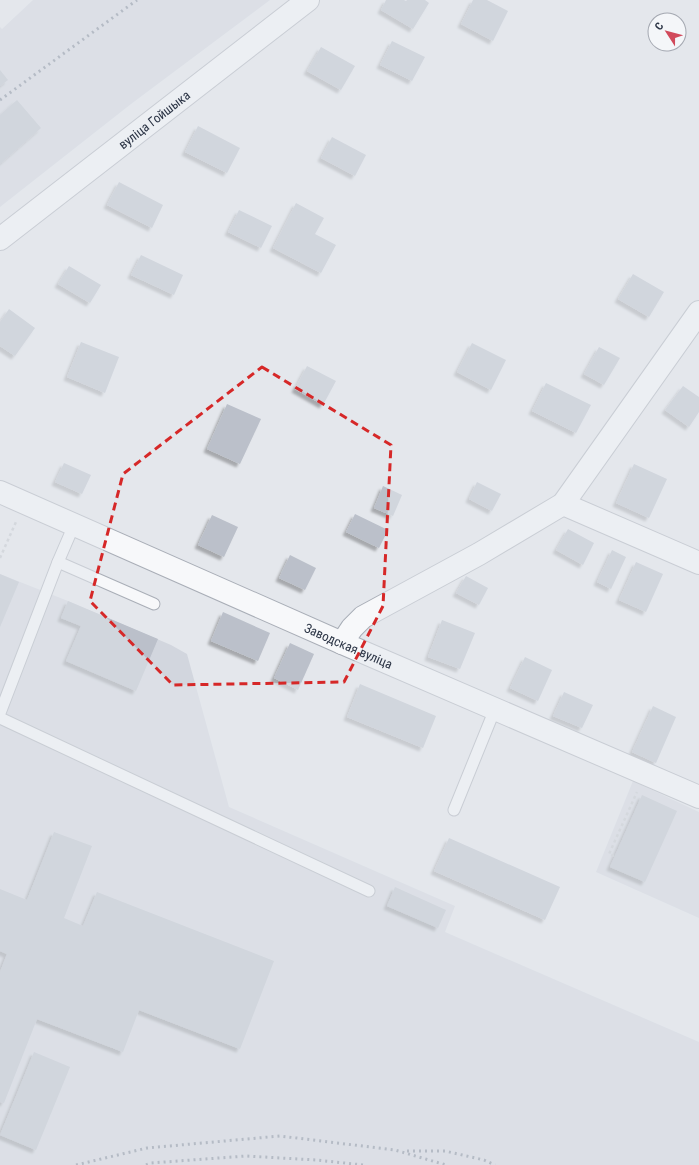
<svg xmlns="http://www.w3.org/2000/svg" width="699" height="1165" viewBox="0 0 699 1165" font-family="'Roboto Condensed',sans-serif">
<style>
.built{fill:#d2d6de}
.building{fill:#bbc0ca;filter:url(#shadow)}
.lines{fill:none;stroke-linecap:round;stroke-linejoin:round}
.lane-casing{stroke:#a9aeb7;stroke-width:13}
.street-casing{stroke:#a9aeb7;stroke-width:24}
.path{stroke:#c2c5cb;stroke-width:2.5;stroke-dasharray:3 3;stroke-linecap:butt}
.lane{stroke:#f7f8fa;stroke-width:11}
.street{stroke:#f7f8fa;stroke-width:22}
.rail{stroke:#7d8696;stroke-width:3;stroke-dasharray:2 4;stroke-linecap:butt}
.marked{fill:none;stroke:#d62828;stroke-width:3;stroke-dasharray:8 5;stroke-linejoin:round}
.labels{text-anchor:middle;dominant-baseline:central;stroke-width:3;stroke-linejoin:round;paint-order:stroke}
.street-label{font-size:13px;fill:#2b3445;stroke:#f4f6f9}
</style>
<defs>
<filter id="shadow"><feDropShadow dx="-3.5" dy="3.5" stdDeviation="1" flood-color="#0004"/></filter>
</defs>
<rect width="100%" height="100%" fill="#e4e7ec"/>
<g class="built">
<path d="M33 0H270L131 104 0 207V27L2 29Z"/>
<path d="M0 574 68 601 171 645 187 654 229 807 455 906 445 932 699 1042V1165H0Z"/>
<path d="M633 781 699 812V918L596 872Z"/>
</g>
<g class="building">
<path d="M386 0H404L406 1 407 0H425L429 3 413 29 381 10Z"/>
<path d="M473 0H487L508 11 493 41 461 24Z"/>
<path d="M392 41 425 57 412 81 380 65Z"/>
<path d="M321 47 355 66 341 90 307 71Z"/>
<path d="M0 70 8 80 0 86Z"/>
<path d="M17 100 41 128 0 164V115Z"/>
<path d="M198 126 240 148 227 173 185 152Z"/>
<path d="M332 137 366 155 355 176 321 158Z"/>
<path d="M119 182 163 205 152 228 107 205Z"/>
<path d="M296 203 324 218 315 234 336 245 321 273 273 248Z"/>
<path d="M239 210 272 226 261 248 228 232Z"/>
<path d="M141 255 183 275 174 295 131 275Z"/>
<path d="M69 266 101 285 90 303 58 284Z"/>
<path d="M633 274 664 292 649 317 618 299Z"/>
<path d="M9 309 35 328 15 356 0 346V322Z"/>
<path d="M81 342 119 357 105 393 67 377Z"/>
<path d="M472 343 506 360 491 390 457 372Z"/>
<path d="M599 347 620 358 604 385 584 374Z"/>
<path d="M307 366 336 381 323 405 295 389Z"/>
<path d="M546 383 591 405 576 433 532 411Z"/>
<path d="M683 386 699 397V412L689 427 665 410Z"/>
<path d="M227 404 261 419 240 464 207 449Z"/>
<path d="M64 463 91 475 82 494 55 482Z"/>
<path d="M634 464 667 479 649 518 616 503Z"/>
<path d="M477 482 501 494 492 511 469 499Z"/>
<path d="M383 486 402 495 393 516 374 508Z"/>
<path d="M355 514 388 530 379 548 346 532Z"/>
<path d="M212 515 238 527 224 557 198 545Z"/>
<path d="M568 529 594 543 583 565 556 550Z"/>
<path d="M612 550 626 557 611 589 597 582Z"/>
<path d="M290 555 316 568 305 590 279 578Z"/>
<path d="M636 562 663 574 646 612 619 600Z"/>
<path d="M0 574 19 582 0 627Z"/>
<path d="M466 576 488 588 479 605 456 593Z"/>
<path d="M68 601 158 639 136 691 66 661 81 626 61 618Z"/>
<path d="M223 612 270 633 258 661 211 641Z"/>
<path d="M442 620 475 633 460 669 428 657Z"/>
<path d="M290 643 314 654 298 690 274 678Z"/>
<path d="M525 657 552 670 538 701 510 688Z"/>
<path d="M360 684 436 716 423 748 347 717Z"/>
<path d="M564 692 593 705 582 728 553 716Z"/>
<path d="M653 706 676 717 656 763 632 752Z"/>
<path d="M642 795 677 811 645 882 610 867Z"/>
<path d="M54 832 92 846 64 918 83 926 97 892 274 961 240 1049 139 1010 123 1052 37 1019 4 1103 0 1102V972L7 954 0 951V889L27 900Z"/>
<path d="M449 838 560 887 545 920 434 871Z"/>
<path d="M395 887 446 910 438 928 387 906Z"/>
<path d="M34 1052 70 1067 36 1150 0 1135Z"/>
</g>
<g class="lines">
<g class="lane-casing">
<g id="lane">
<path d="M58 562 154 604"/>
<path d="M0 713 58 562 74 525"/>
<path d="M0 718 369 891"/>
<path d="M454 810 495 709"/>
</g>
</g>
<g class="street-casing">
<g id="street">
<path id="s1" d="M0 239 308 0"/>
<path id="s2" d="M0 492 342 643 699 797"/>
<path d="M563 504 699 563"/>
<path d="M342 643 352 628 363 617 479 554 563 504 699 312"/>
</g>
</g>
<g class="path">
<path d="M0 558 16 522"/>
<path d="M614 856 609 854 637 792"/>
</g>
<use href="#lane" class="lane"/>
<use href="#street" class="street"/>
<g class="rail">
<path d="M0 100 137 0"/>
<path d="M407 1151H445L484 1160 495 1165"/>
<path d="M76 1165 147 1148 280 1136 395 1150 446 1165"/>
<path d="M146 1165 151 1163 246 1156 316 1160 363 1165"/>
</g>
</g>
<path d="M0 0H699V1165H0ZM262 367 391 445 383 606 344 682 173 685 90 601 123 474Z" fill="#e4e7ec" fill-opacity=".55" fill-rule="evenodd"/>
<path class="marked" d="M262 367 391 445 383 606 344 682 173 685 90 601 123 474Z"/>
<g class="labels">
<g class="street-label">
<text stroke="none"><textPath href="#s1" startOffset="195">вуліца Гойшыка</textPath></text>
<text stroke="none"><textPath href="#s2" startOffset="381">Заводская вуліца</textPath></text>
</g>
</g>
<g transform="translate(667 32) rotate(306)"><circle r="19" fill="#f4f6f9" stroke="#a4a8b1"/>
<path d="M0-3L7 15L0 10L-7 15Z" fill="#d1495b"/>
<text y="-6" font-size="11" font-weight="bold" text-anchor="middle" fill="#2b3445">С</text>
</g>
</svg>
